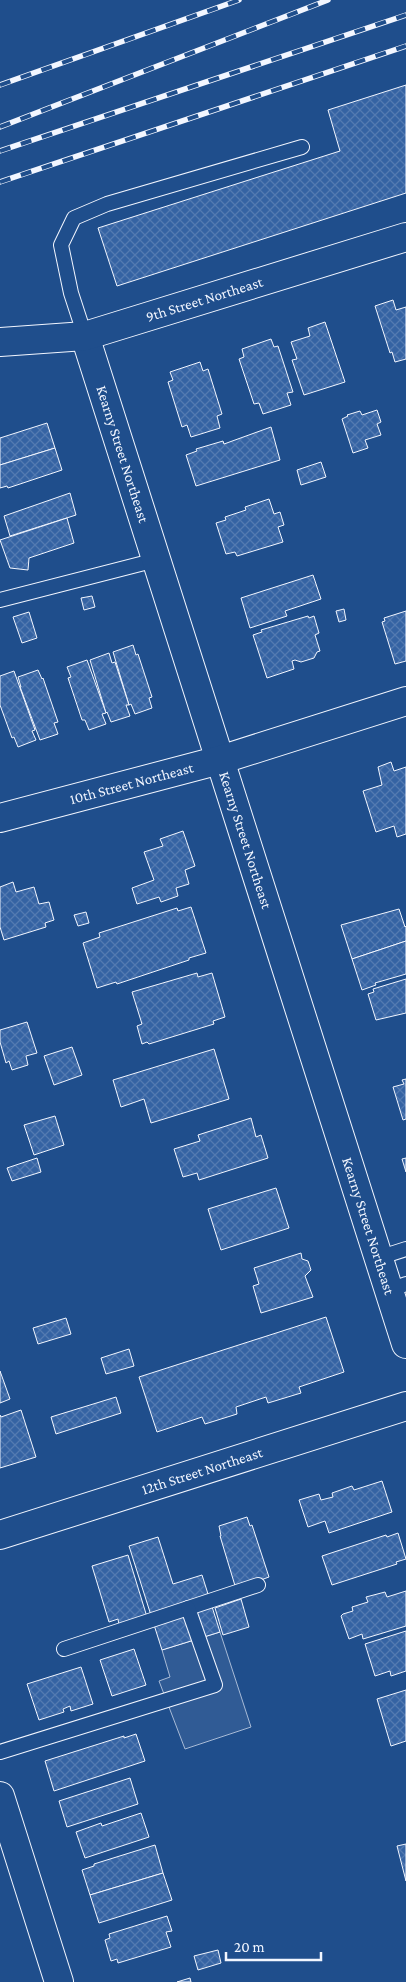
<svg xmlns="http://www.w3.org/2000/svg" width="406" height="1982" viewBox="0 0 406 1982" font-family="'Crimson Pro',serif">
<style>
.parking{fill:#305b95;stroke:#a8bbd7}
.building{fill:url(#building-cross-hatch);stroke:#f2f6ff}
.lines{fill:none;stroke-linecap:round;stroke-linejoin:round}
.lane-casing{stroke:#f2f6ff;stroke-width:16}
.street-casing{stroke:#f2f6ff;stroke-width:30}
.secondary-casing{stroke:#f2f6ff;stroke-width:30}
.lane{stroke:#1f4e8c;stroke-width:14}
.street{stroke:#1f4e8c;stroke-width:28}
.secondary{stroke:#1f4e8c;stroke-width:28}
.rail-casing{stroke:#f2f6ff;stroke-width:5.5}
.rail{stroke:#1f4e8c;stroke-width:4;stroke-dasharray:11;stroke-linecap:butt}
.labels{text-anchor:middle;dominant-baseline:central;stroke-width:4;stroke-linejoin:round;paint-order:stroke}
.street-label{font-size:15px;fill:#f2f6ff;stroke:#1f4e8c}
</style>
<defs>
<pattern id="building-cross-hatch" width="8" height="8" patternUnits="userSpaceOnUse" patternTransform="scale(1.25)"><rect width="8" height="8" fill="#3563a3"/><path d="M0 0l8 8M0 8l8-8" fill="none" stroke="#537ab1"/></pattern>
</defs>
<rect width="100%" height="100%" fill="#1f4e8c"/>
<path class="parking" d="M220 1632 251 1727 185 1749 159 1681 170 1677 162 1650Z"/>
<g class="building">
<path d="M406 85V193L117 286 98 228 340 151 328 110Z"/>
<path d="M393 300 396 310 406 307V359L395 362 392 352 390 353 375 306Z"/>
<path d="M325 322 345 382 304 395 292 360 297 359 291 342 310 336 308 328Z"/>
<path d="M271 339 274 347 278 346 293 392 287 393 291 405 263 414 259 403 254 404 239 359 244 357 242 349Z"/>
<path d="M200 362 203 371 208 369 222 414 217 416 220 428 191 437 187 425 182 427 168 382 173 380 170 372Z"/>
<path d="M377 410 381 422 377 424 381 435 365 440 368 448 353 453 342 419 348 416 347 415 360 411 362 415Z"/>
<path d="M47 423 55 448 0 465V438Z"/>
<path d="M271 427 280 460 196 486 186 455 197 451 196 449 223 441 224 444Z"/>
<path d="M55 448 62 470 8 488 7 486 0 488V465Z"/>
<path d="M321 462 326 477 301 485 297 470Z"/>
<path d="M70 493 76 515 10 536 4 516Z"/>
<path d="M269 499 274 514 280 512 284 525 278 527 283 542 237 556 235 552 226 554 216 523 226 520 225 517 246 510 245 507Z"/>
<path d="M67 518 74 543 29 558 28 570 10 568 0 540Z"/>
<path d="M313 575 321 599 285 611 287 616 250 628 241 598Z"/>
<path d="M92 596 95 607 84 610 81 598Z"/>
<path d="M344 609 346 620 339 622 336 611Z"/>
<path d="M406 611V661L395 664 382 622 385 621 384 618Z"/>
<path d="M29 612 37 638 22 643 13 617Z"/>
<path d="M308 616 309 618 314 616 319 633 315 635 320 651 317 652 314 658 301 662 295 660 292 661 294 669 267 678 253 635 262 632 261 630Z"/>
<path d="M133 645 136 655 138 654 152 697 149 698 152 708 135 714 131 704 129 705 113 652Z"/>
<path d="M109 653 112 663 115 662 129 705H126L130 716 111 722 107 712 106 713 90 660Z"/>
<path d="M87 660 106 713 102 714 106 724 89 730 85 720H82L68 678 71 677 67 667Z"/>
<path d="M38 670 42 679 43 678 58 722 54 723 58 734 40 740 20 687H21L18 677Z"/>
<path d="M14 671 35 730 32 731 36 740 18 747 14 737 12 738 0 705V676Z"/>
<path d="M391 762 394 771 406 767V834L397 837 394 826 376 832 363 791 382 785 378 767Z"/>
<path d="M183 831 195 866 185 870 189 884 176 888 178 896 161 902 159 897 137 904 132 888 154 880 144 852 163 846 160 839Z"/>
<path d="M13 882 16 892 34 887 39 904 49 902 54 920 45 923 46 927 4 940 0 927V887Z"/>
<path d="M191 907 206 953 189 958V960L117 984 116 982 97 988 83 943 100 937 99 933 177 908 178 911Z"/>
<path d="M399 909 405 927 406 926V941L352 959 341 925Z"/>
<path d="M86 912 89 923 78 926 74 915Z"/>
<path d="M406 941V974L375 983 376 985 362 990 352 959Z"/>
<path d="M197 973 198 977 212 973 225 1017 213 1021 214 1024 149 1044 147 1042 142 1044 137 1026 142 1024 132 992Z"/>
<path d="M406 979V1013L376 1020 368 994 374 992 373 989Z"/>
<path d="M27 1022 37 1053 26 1056 28 1065 12 1070 9 1061 6 1063 0 1042V1030Z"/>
<path d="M72 1047 82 1075 54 1085 44 1056Z"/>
<path d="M214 1049 229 1099 151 1123 144 1099 121 1107 113 1080Z"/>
<path d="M406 1079V1119L403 1120 393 1087 404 1084 402 1080Z"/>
<path d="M55 1116 64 1145 34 1155 24 1125Z"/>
<path d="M251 1118 256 1137 261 1135 268 1158 199 1180 197 1173 183 1177 174 1149 200 1141 198 1135Z"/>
<path d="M37 1158 41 1172 12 1181 7 1168Z"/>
<path d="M406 1158V1172L402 1159Z"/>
<path d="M276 1188 289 1228 221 1250 208 1209Z"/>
<path d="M301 1253 302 1259 308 1261 311 1270 305 1276 313 1297 261 1313 253 1286 259 1284 254 1268Z"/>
<path d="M326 1317 344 1372 299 1387 301 1393 268 1403 266 1397 236 1407 237 1414 205 1424 202 1417 157 1432 139 1377Z"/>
<path d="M66 1318 71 1334 38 1344 33 1328Z"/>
<path d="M129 1349 134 1366 106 1374 101 1358Z"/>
<path d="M0 1371 10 1399 0 1403Z"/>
<path d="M116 1397 121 1413 56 1434 51 1417Z"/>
<path d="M21 1410 36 1457 0 1468V1415L1 1417Z"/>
<path d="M382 1481 392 1512 329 1533 325 1521 308 1527 299 1500 319 1494 321 1500 333 1497 332 1493 352 1486 354 1490Z"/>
<path d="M247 1517 250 1526 252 1525 269 1577 236 1589 220 1536H221L219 1526Z"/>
<path d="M398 1533 406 1559 396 1562 397 1564 332 1585 322 1556 386 1535 387 1537Z"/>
<path d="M158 1537 173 1584 202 1575 220 1632 162 1650 129 1546Z"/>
<path d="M128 1555 147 1617 119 1625 118 1619 109 1622 92 1566Z"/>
<path d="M406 1591V1626L363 1639 362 1634 349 1639 341 1616 343 1614 353 1611 352 1607 368 1602 366 1597 385 1592 387 1597Z"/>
<path d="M241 1599 249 1627 223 1635 215 1608Z"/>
<path d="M406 1631V1671L391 1676 390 1671 375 1676 365 1644Z"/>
<path d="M134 1649 146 1685 112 1696 100 1660Z"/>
<path d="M81 1667 93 1704 71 1711 70 1706 63 1709 64 1712 39 1720 27 1684Z"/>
<path d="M406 1690V1741L391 1746 377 1699Z"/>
<path d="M136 1734 145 1761 54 1791 45 1761 124 1736V1738Z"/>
<path d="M130 1778 138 1804 67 1827 59 1801Z"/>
<path d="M141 1813 149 1837 85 1858 76 1832 101 1823 102 1826Z"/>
<path d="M406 1844V1881L397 1846Z"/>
<path d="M155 1845 163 1873 90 1895 82 1870 94 1866V1864Z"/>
<path d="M163 1873 172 1900 99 1923 90 1895Z"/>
<path d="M167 1916 172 1931 166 1932 171 1947 118 1963 117 1959 111 1961 105 1940 110 1938 109 1934Z"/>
<path d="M218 1950 221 1963 198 1970 194 1956Z"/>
<path d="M190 1978 191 1982H177Z"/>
</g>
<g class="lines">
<g class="lane-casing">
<g id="lane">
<path d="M85 336 71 293 61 245 74 218 107 204 302 147"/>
<path d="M0 600 156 560"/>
<path d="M378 1258 406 1249"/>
<path d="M389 1290 406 1284"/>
<path d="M64 1649 258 1585"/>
<path d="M0 1752 215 1685 188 1608"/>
</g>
</g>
<g class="street-casing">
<g id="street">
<path id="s1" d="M85 336 406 1344"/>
<path id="s2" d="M0 342 85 336 406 237"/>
<path id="s3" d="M0 818 220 760 406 701"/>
<path d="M0 1796 59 1982"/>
</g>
</g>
<g class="secondary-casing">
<g id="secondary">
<path id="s4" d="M0 1535 406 1406"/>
</g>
</g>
<use href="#lane" class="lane"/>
<use href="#street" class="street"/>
<use href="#secondary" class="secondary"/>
<g class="rail-casing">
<g id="rail">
<path d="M0 85 239 0"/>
<path d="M0 127 328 0"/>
<path d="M0 151 406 15"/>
<path d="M0 182 406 46"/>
</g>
</g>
<use href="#rail" class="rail"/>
</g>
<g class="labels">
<g class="street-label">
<text stroke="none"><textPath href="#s2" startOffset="210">9th Street Northeast</textPath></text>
<text stroke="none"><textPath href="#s1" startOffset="124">Kearny Street Northeast</textPath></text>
<text stroke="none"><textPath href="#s3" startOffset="136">10th Street Northeast</textPath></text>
<text stroke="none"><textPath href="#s1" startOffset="529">Kearny Street Northeast</textPath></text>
<text stroke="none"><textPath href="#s1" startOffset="934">Kearny Street Northeast</textPath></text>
<text stroke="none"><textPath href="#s4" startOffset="212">12th Street Northeast</textPath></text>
</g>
</g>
<path d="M226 1952v8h95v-8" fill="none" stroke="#f2f6ff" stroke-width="2.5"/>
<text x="234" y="1952" font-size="15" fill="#f2f6ff" stroke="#1f4e8c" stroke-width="4" paint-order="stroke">20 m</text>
</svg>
